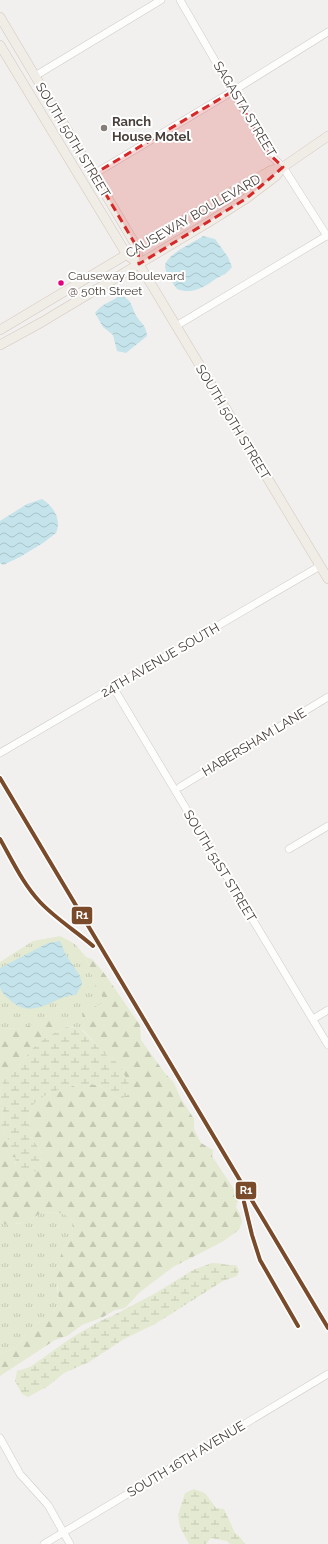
<svg xmlns="http://www.w3.org/2000/svg" width="328" height="1544" viewBox="0 0 328 1544" font-family="Raleway,sans-serif">
<style>
.grass{fill:url(#grass-tufts)}
.forest{fill:url(#forest-firs)}
.wetland{fill:url(#wetland-marsh)}
.water{fill:url(#water-waves)}
.lines{fill:none;stroke-linecap:round;stroke-linejoin:round}
.minor-casing{stroke:#ceccca;stroke-width:8}
.major-casing{stroke:#d2c7be;stroke-width:10}
.minor{stroke:#fdfdfc;stroke-width:7}
.major{stroke:#f0ece6;stroke-width:9}
.rail-1-casing{stroke:#fff;stroke-width:7}
.rail-1{stroke:#7a4b2a;stroke-width:4}
.marked{fill:#d62828;fill-opacity:0.2;stroke:#d62828;stroke-width:3;stroke-dasharray:8 5;stroke-linejoin:round}
.poi-dot{fill:#847d79;stroke:#fff;stroke-width:1.5}
.bus-dot{fill:#e5007d;stroke:#fff;stroke-width:1.5}
.labels{text-anchor:middle;dominant-baseline:central;stroke-width:4;stroke-linejoin:round;paint-order:stroke}
.bus-label{font-size:12px;fill:#483f3a;stroke:#fff;text-anchor:start}
.street-label{font-size:13px;fill:#483f3a;stroke:#fff}
.poi-label{font-size:13px;font-weight:bold;fill:#483f3a;stroke:#fff;text-anchor:start}
.line-badge{stroke:#fff;stroke-width:1.5}
.badge-label{font-size:11px;text-anchor:middle;font-weight:bold;fill:#fff}
</style>
<defs>
<pattern id="grass-tufts" width="24" height="20" patternUnits="userSpaceOnUse"><rect width="24" height="20" fill="#e4e9d1"/><path d="M3 7l-1-3M5 7V3M7 7l1-3M15 17l-1-3M17 17v-4M19 17l1-3" fill="none" stroke="#c5c9b4"/></pattern>
<pattern id="forest-firs" width="22" height="20" patternUnits="userSpaceOnUse"><rect width="22" height="20" fill="#e4e9d1"/><path d="M5 1l3.5 6h-7zM16 11l3.5 6h-7z" fill="#c5c9b4"/></pattern>
<pattern id="wetland-marsh" width="20" height="14" patternUnits="userSpaceOnUse"><rect width="20" height="14" fill="#e4e9d1"/><path d="M1 5h8M5 5V1M11 12h8M15 12V8" fill="none" stroke="#c5c9b4"/></pattern>
<pattern id="water-waves" width="16" height="10" patternUnits="userSpaceOnUse"><rect width="16" height="10" fill="#c4e3ea"/><path d="M0 5q4-4 8 0t8 0" fill="none" stroke="#aac4c9"/></pattern>
</defs>
<rect width="100%" height="100%" fill="#f2f0ee"/>
<g class="grass">
<path d="M60 936 75 944 86 957 96 988 102 996V1004L82 1013 84 1031 80 1028 66 1027 68 1022 58 1017 22 1028 0 1029V962L33 941Z"/>
<path d="M43 1212 63 1213 72 1220 73 1233 62 1252 57 1287 59 1301 52 1315 35 1325 15 1348 0 1354V1222C17 1228 29 1221 43 1212Z"/>
</g>
<path class="forest" d="M86 957 92 959 104 973 140 1025 141 1040 164 1072 174 1083 180 1097 194 1119V1129L201 1143 213 1150 212 1156 239 1197 236 1207 240 1214 242 1222 239 1230 222 1242 173 1267 140 1292 125 1308 115 1310 103 1317 82 1325 67 1336 55 1340 0 1376V1354L15 1348 35 1325 52 1315 59 1301 56 1270 62 1252 73 1233 72 1220 63 1213 43 1212 26 1222 8 1225 0 1222V1029L22 1028 44 1020 58 1017H66L68 1022 66 1027 45 1038 32 1049 15 1071 3 1081 0 1093 3 1110 1 1124 15 1155 16 1167 33 1172 40 1170C44 1151 39 1148 29 1134 30 1126 29 1116 31 1109 37 1092 82 1081 97 1085 102 1086 104 1090 107 1092 111 1095 116 1097 121 1099L124 1076 113 1059 105 1054 84 1031 82 1013 102 1003V996L96 988Z"/>
<g class="wetland">
<path d="M66 1027 80 1028 105 1054 113 1059 121 1068 129 1084 130 1094 121 1099C116 1097 111 1095 107 1092 104 1090 102 1086 98 1085 82 1081 37 1092 31 1109 29 1116 30 1126 29 1134 39 1149 44 1151 40 1170L33 1172 22 1179 16 1167 15 1155 1 1124 3 1110 0 1093 3 1081 15 1071 32 1049 45 1038Z"/>
<path d="M212 1263C221 1263 227 1266 236 1265L239 1270 237 1276 223 1281 155 1324 124 1339 89 1362 64 1373 48 1386 28 1397 22 1394 15 1381 17 1371 30 1367 71 1338 100 1321 112 1316 154 1294 193 1270Z"/>
<path d="M194 1489 205 1493 216 1508 224 1509 235 1533 240 1537 245 1544H230L227 1541 211 1538 206 1544H189L180 1527 178 1515 185 1493Z"/>
</g>
<g class="water">
<path d="M203 236 215 239 228 257 232 267C228 273 223 275 217 278 204 287 193 295 177 289 173 283 166 275 165 267 165 254 194 243 203 236Z"/>
<path d="M120 295C133 300 131 307 137 317 143 325 146 326 147 336L126 353 117 351 113 335 103 327 95 313C103 302 111 303 120 295Z"/>
<path d="M42 499C53 506 62 519 56 533L43 543 20 557 3 565 0 563V521L27 504Z"/>
<path d="M60 941 66 955 80 976 82 984 76 995C63 995 55 1002 43 1006 29 1011 19 1009 9 999 5 996 1 991 0 987 0 981 0 974 0 968L48 943Z"/>
</g>
<g class="lines">
<g class="minor-casing">
<g id="minor">
<path d="M180 0 269 154 283 167 327 236"/>
<path d="M35 76 161 0"/>
<path d="M94 174 233 91 328 32"/>
<path d="M176 326 328 235"/>
<path d="M113 687 328 1045"/>
<path d="M0 753 320 566"/>
<path d="M180 787 328 697"/>
<path d="M289 849 328 826"/>
<path d="M313 1019 328 1010"/>
<path d="M0 1438 20 1474 48 1505 70 1544"/>
<path d="M44 1544 328 1374"/>
</g>
</g>
<g class="major-casing">
<g id="major">
<path d="M0 17 138 249V255"/>
<path d="M0 45 127 255 139 264 328 579"/>
<path d="M0 330 223 197 272 170 283 167"/>
<path d="M0 345 42 322 209 222 247 198 276 176 283 167 328 136"/>
</g>
</g>
<use href="#minor" class="minor"/>
<use href="#major" class="major"/>
<g class="rail-1-casing">
<g id="rail-1">
<path d="M0 778 328 1328"/>
<path d="M0 839C12 860 23 884 40 902 56 919 76 931 93 946"/>
<path d="M244 1202 252 1235 260 1260 298 1326"/>
</g>
</g>
<use href="#rail-1" class="rail-1"/>
</g>
<path class="marked" d="M233 91 269 154 283 167 247 198 139 264 138 249 94 174Z"/>
<circle class="poi-dot" cx="104" cy="128" r="4"/>
<circle class="bus-dot" cx="61" cy="283" r="3.5"/>
<g class="labels">
<g class="bus-label">
<text x="68" y="276">Causeway Boulevard<tspan x="68" dy="15">@ 50th Street</tspan></text>
</g>
<g class="street-label">
<text transform="translate(245 109) rotate(59)">SAGASTA STREET</text>
<text transform="translate(73 140) rotate(59)">SOUTH 50TH STREET</text>
<text transform="translate(193 216) rotate(-30)">CAUSEWAY BOULEVARD</text>
<text transform="translate(233 422) rotate(59)">SOUTH 50TH STREET</text>
<text transform="translate(160 660) rotate(-30)">24TH AVENUE SOUTH</text>
<text transform="translate(254 742) rotate(-31)">HABERSHAM LANE</text>
<text transform="translate(220 866) rotate(59)">SOUTH 51ST STREET</text>
<text transform="translate(186 1459) rotate(-31)">SOUTH 16TH AVENUE</text>
</g>
<g class="poi-label">
<text x="112" y="121">Ranch<tspan x="112" dy="15">House Motel</tspan></text>
</g>
</g>
<g class="line-badge">
<rect x="71" y="906" width="22" height="19" rx="4" fill="#7a4b2a"/>
<rect x="235" y="1181" width="22" height="19" rx="4" fill="#7a4b2a"/>
</g>
<g class="badge-label">
<text x="82" y="919">R1</text>
<text x="246" y="1194">R1</text>
</g>
</svg>
